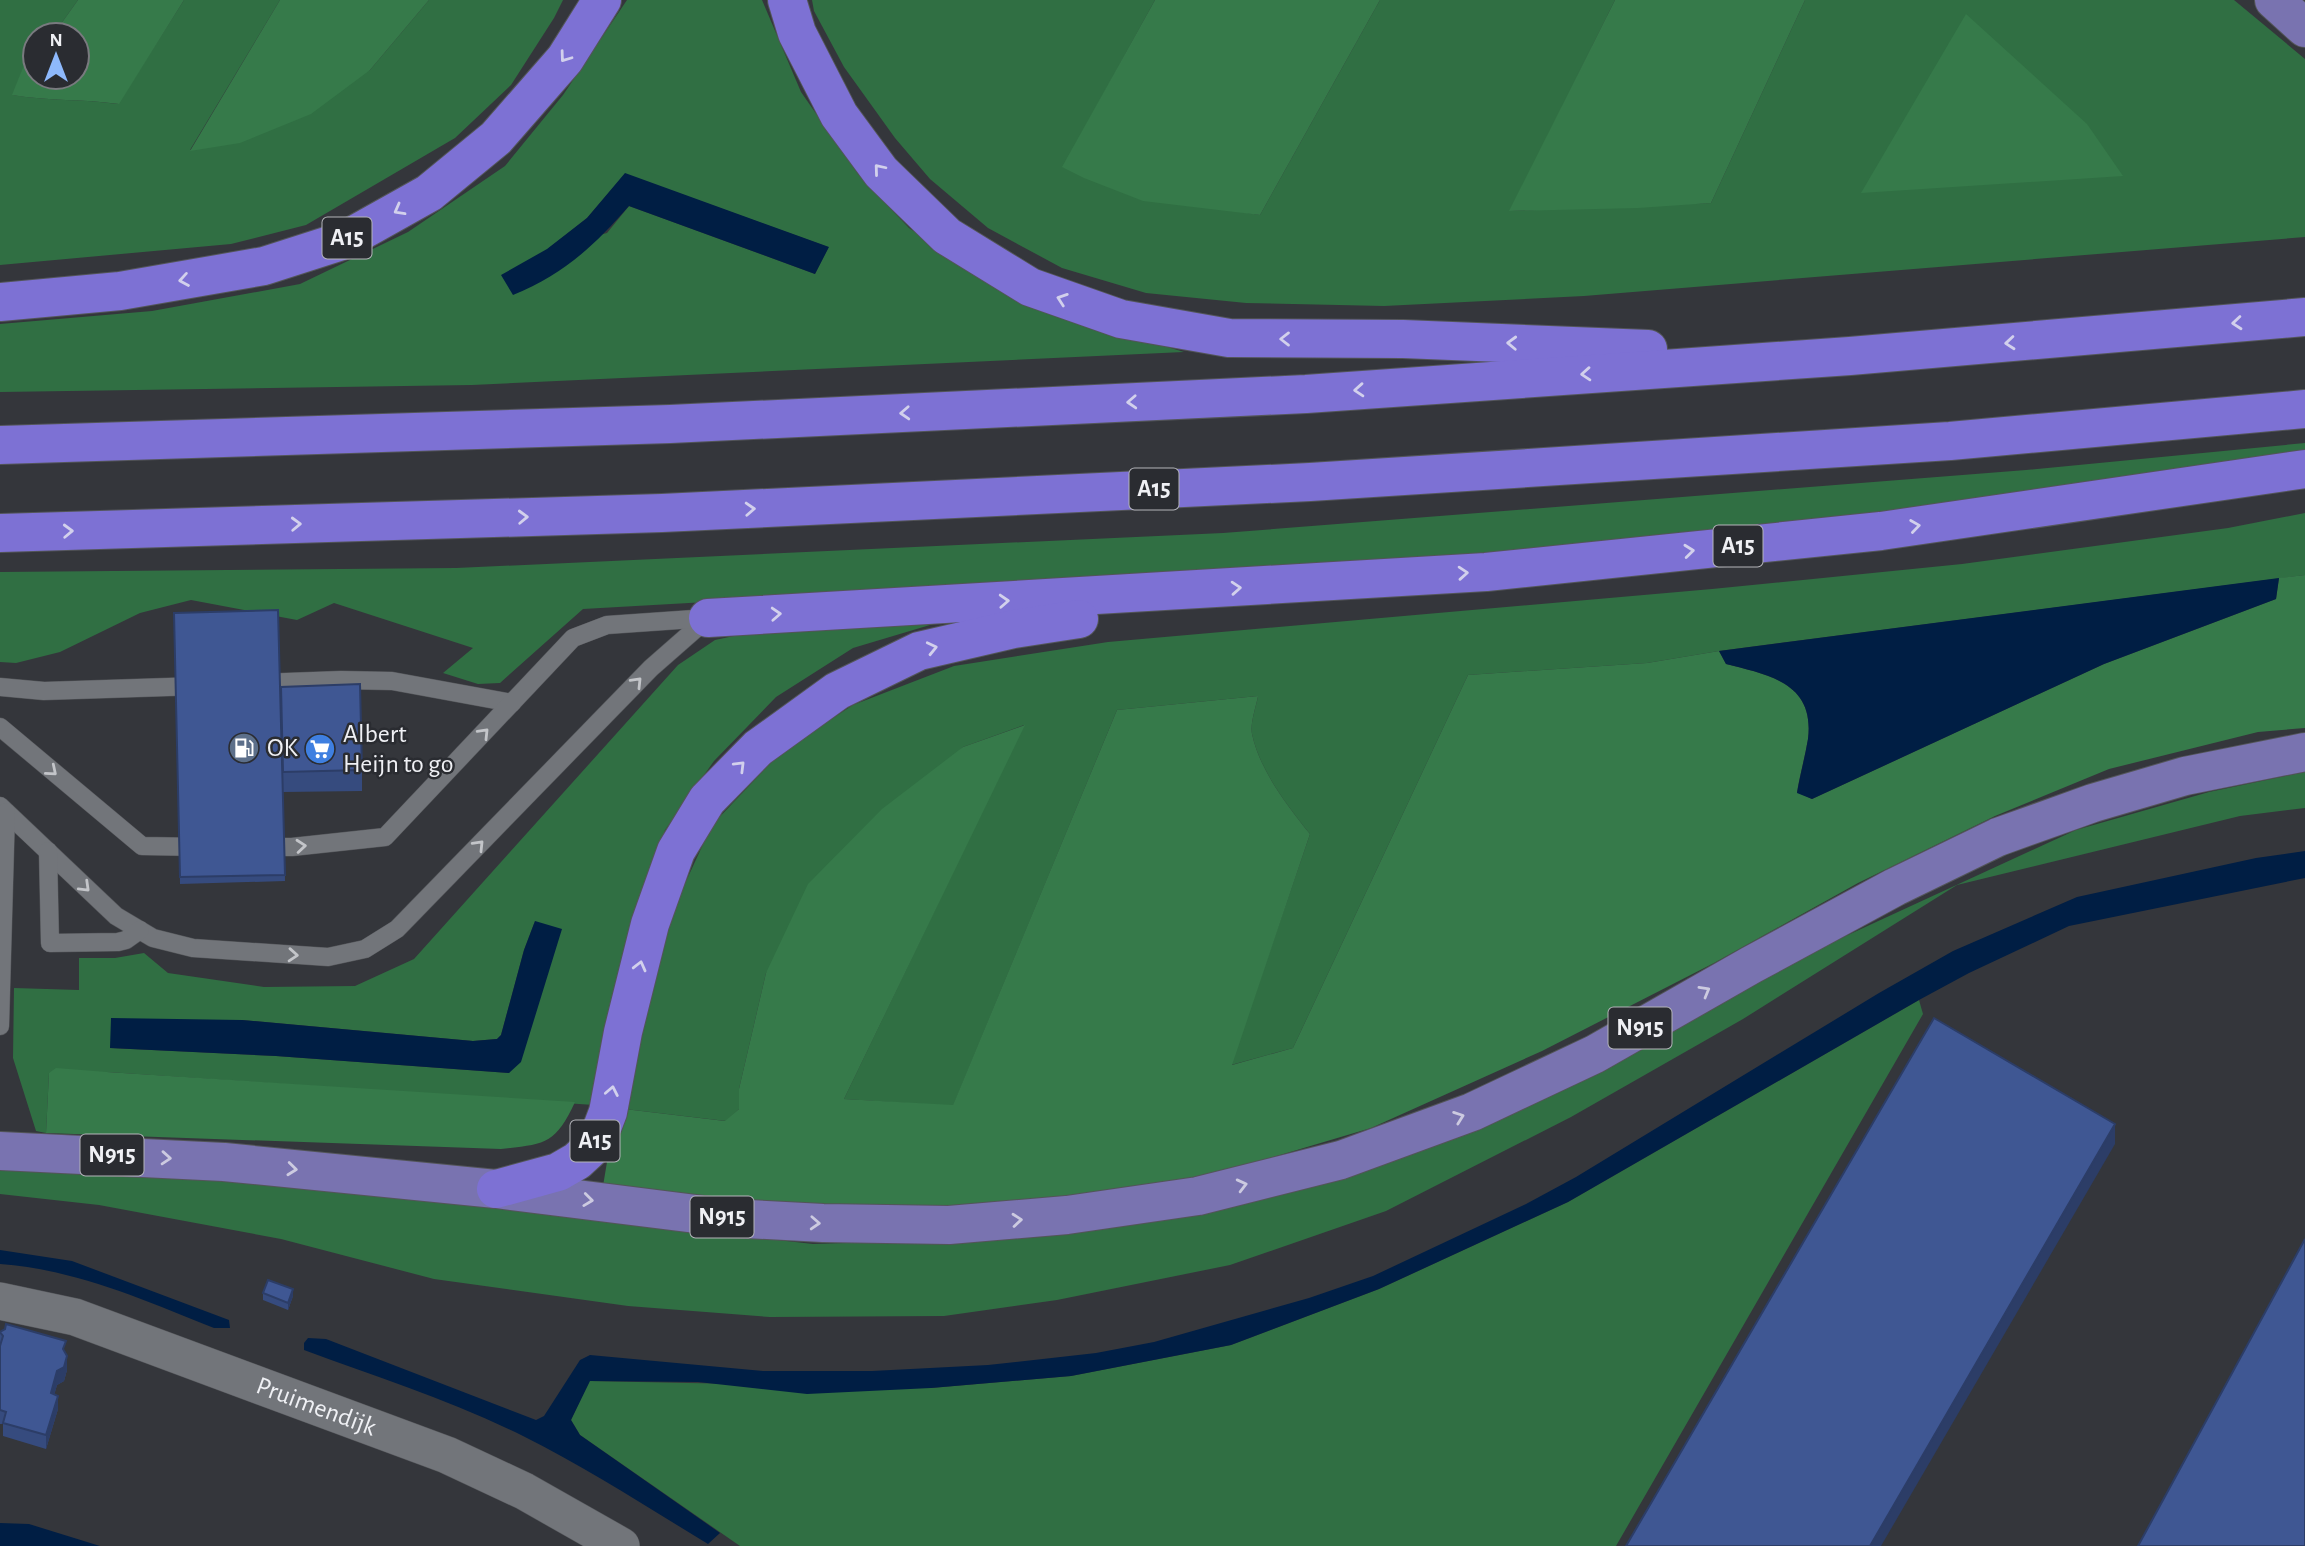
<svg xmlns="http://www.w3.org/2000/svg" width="2305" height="1546" viewBox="0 0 2305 1546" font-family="'Alegreya Sans',sans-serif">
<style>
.green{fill:#306f43;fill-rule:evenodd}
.forest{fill:#367a4a}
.water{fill:#001e44}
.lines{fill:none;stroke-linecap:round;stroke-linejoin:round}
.lane-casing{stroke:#535559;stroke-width:19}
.street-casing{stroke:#535559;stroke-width:38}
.primary-casing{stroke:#535559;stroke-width:40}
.highway-casing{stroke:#535559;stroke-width:40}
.lane{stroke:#72757a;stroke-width:18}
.street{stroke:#72757a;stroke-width:37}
.primary{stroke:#7973b0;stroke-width:38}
.highway{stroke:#7d71d4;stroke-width:38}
.wall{fill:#364b7e}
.shaded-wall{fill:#2c3d67}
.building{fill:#3f5793;stroke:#2c3d67;stroke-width:2}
.oneway{stroke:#d2d0ec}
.oneway2{stroke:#c3c5c9}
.oneway3{stroke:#cccae0}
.labels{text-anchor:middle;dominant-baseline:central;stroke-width:5;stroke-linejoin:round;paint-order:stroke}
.shield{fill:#2a2c31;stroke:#b4b5ba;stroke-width:2}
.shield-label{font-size:24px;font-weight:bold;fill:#eff0f4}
.poi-label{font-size:26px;fill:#eff0f4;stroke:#2a2c31;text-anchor:start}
.street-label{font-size:26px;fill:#eff0f4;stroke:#2a2c31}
</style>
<rect width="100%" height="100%" fill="#34363b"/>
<g class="green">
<path d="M0 0H78L53 35H35V48L29 52 13 95C48 101 83 99 118 104L184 0H280L190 150 370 70 429 0H563L554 18 511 85 455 138 306 225 231 244 0 265Z"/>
<path d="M627 0H762L801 92 858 174 909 228 987 280 1092 324 1184 352 472 385 0 392V324L152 311 300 284 408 232 505 166 563 95ZM625 174 828 247V248L815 274 629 206 607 233 548 249 587 218Z"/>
<path d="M812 0H1155L1063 167 1216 208 1260 215 1380 0H1615L1510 211 1711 203 1805 0H2234L2305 59V237L1584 296 1384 306 1246 303 1146 293 1062 268 988 228 930 179 895 138 844 67 814 11Z"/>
<path d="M2305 443V456L1706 535 1454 560 583 609 500 683 478 684 443 673 473 648 334 603 297 620 191 600 140 613 60 652 16 663 0 662V572L456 568 1223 533 2026 470Z"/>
<path d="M2305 513V575L1719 651 1647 663 1468 675 1293 1048 1231 1065 1310 834C1287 805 1260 771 1252 734 1250 723 1256 707 1258 696L1117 710 953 1106 844 1099 1024 725 963 747 766 973 739 1089V1109L726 1121 616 1108 675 905 712 825 781 752 853 705 954 666 1108 642 1712 589 1962 564 2228 528Z"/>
<path d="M940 622 853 648 776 697 714 761 665 830 630 948 594 1105 107 1072 49 1073 46 1133 36 1131 13 1058 14 988 79 990V958H115L144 953 168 973 264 987 355 986 414 959 678 665 715 640 757 631ZM535 921 509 1073 276 1056 110 1048 242 1020 473 1041 497 1039 501 1035 524 950Z"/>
<path d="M2305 772V808L2240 816 1957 885 1743 1019 1571 1117 1386 1211 1230 1265 1057 1300 944 1316 770 1317 628 1306 434 1279 281 1239 99 1205 0 1194V1164L127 1167 813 1244 1041 1237 1224 1207 1774 969 2076 830 2209 792Z"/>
<path d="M1919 1000 1923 1014 1616 1546H740L580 1435 571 1420 589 1381 931 1388 1071 1376 1231 1345 1379 1289 1568 1202Z"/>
</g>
<g class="forest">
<path d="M78 0H184L119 104C83 99 48 101 12 95L29 52 35 48V77H77V35H53Z"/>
<path d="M280 0H429L370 70 311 114 240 143 190 151Z"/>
<path d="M1155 0H1380L1260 215 1143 201 1084 178 1062 167Z"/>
<path d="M1615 0H1805L1711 203 1638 208 1509 211Z"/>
<path d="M1966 14 2087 124 2123 176 1861 193Z"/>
<path d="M2305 575V728L2258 732 2109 769 1995 816 1858 883 1714 963 1542 1051 1371 1128 1219 1173 1064 1199 937 1209 770 1211 603 1186 616 1108 725 1121 739 1109V1089L766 973 808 884 882 809 963 747 1025 725 844 1099 953 1105 1117 710 1258 696C1256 707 1250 723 1252 734 1260 771 1287 805 1310 834L1232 1065 1293 1048 1468 675 1647 663 1719 651 1726 664C1768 675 1815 682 1808 739 1805 757 1800 774 1797 792L1812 799 2104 664 2276 599 2279 578Z"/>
<path d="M56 1068 107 1072 575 1102C555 1145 545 1144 501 1149L46 1133 49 1073Z"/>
</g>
<g class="water">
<path d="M625 173 829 247 815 274 629 206C594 246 563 275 513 295L501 275 547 249 587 218Z"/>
<path d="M2279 578 2276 599 2104 664 1812 799 1797 793C1800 775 1805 757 1808 739 1815 682 1768 675 1726 664L1719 651Z"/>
<path d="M2305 851V878L2069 926 1969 973 1919 1000 1568 1202 1379 1289 1231 1345 1071 1376 931 1388 807 1394 698 1382 590 1381 571 1420 580 1435 720 1533 708 1544C647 1507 587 1468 523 1436 453 1401 377 1377 304 1350V1343L308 1338 326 1339 536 1420 544 1416 580 1360 590 1355 763 1371H872L988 1365 1096 1353 1154 1342 1309 1298 1373 1276 1526 1204 1576 1177 1879 993 1953 951 2077 897 2256 858Z"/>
<path d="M535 921 562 929 521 1062 509 1073 276 1056 110 1048 111 1018 242 1020 473 1041 497 1039 501 1035 524 950Z"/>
<path d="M0 1250 72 1261 229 1320 230 1328H214C143 1300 78 1270 0 1264Z"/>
<path d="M0 1523 29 1524 100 1546H0Z"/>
</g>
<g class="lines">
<g class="lane-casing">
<g id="lane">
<path d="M259 683 341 680 392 681 512 703"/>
<path d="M0 687 44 691 199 686"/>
<path d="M0 727 142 846 202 847"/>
<path d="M0 806 116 916 153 938 193 948 328 957 365 949 397 929 651 668 708 618"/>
<path d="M261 847H292L385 837 573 638 607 625 708 618"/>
<path d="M48 851 50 943 118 942 126 940 140 930"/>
<path d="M0 1026 6 812"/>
</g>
</g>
<g class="street-casing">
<g id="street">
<path id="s1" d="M0 1301 75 1317 447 1455 524 1491 621 1546"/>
</g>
</g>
<g class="primary-casing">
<g id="primary">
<path d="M2274 0 2305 28"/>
<path d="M0 1151 224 1162 496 1189 728 1218 823 1223 949 1225 1067 1215 1198 1196 1341 1160 1472 1112 1595 1054 1751 965 1895 887 1998 837 2093 803 2185 776 2305 752"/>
</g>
</g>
<g class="highway-casing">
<g id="highway">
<path d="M787 0 797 33 839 115 881 172 947 236 1030 287 1121 319 1229 338 1403 339 1648 349"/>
<path d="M0 302 120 291 264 266 345 240 429 193 496 138 565 59 602 0"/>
<path d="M0 445 670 424 1306 394 1850 356 2305 317"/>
<path d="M0 533 662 513 1310 482 1950 441 2305 409"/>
<path d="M708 618 1486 572 1881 531 2305 469"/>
<path d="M496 1189 558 1172 577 1161 590 1149 600 1133 608 1112 623 1032 650 924 676 851 707 800 758 748 837 691 919 651 1014 629 1079 619"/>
</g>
</g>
<use href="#lane" class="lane"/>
<use href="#street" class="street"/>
<use href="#primary" class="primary"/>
<use href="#highway" class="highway"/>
</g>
<g class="wall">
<path d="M174 613 362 770V791L283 792 285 881 180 884Z"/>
<path d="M263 1293 293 1296 288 1310 263 1300Z"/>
<path d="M0 1332 66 1354 67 1370 64 1381 57 1385 54 1395 58 1409 46 1449 3 1436V1424H0Z"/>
</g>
<g class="shaded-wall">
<path d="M2115 1124V1144L1881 1546H1870Z"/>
<path d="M293 1289V1296L288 1310V1303Z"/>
<path d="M67 1356V1370L64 1381 57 1385 51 1407V1393L57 1371Z"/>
<path d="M58 1396V1409L46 1449V1435Z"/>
</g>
<g class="building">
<path d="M278 610 285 875 180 877 174 613Z"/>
<path d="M360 684 362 770 283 772 281 687Z"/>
<path d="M1934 1018 2115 1124 1870 1546H1626Z"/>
<path d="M2305 1239V1546H2138Z"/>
<path d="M268 1280 293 1289 288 1303 263 1293Z"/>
<path d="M6 1324 66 1341 63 1349 67 1356 64 1367 57 1371 51 1393 58 1396 46 1435 3 1423 6 1412 0 1410V1346L3 1336 0 1332 5 1329Z"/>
</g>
<defs><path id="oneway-chevron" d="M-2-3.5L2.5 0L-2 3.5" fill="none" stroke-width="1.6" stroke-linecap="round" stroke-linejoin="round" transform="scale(1.75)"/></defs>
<g class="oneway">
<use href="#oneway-chevron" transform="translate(565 57) rotate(126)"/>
<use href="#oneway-chevron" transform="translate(879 169) rotate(-130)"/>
<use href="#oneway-chevron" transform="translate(399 210) rotate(151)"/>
<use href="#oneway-chevron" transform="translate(184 280) rotate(170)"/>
<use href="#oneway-chevron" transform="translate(1062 299) rotate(-161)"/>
<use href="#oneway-chevron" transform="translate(2237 323) rotate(175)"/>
<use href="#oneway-chevron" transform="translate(1285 339) rotate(-180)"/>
<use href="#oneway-chevron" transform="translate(1512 343) rotate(-178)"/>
<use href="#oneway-chevron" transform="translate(2010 343) rotate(175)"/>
<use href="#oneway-chevron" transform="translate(1586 374) rotate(176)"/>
<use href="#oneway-chevron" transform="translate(1359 390) rotate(176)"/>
<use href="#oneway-chevron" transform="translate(1132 402) rotate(177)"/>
<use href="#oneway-chevron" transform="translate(905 413) rotate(177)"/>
<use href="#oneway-chevron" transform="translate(750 509) rotate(-3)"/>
<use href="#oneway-chevron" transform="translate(523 517) rotate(-2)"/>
<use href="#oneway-chevron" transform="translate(296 524) rotate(-2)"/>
<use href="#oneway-chevron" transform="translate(1915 526) rotate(-8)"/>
<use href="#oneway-chevron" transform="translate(68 531) rotate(-2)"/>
<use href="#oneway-chevron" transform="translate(1689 551) rotate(-6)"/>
<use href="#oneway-chevron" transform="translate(1463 573) rotate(-4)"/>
<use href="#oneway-chevron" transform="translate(1236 588) rotate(-4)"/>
<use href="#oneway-chevron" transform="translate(1004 601) rotate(-3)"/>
<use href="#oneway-chevron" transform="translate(776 614) rotate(-3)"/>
<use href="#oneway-chevron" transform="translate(932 648) rotate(-13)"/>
<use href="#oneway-chevron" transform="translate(740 766) rotate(-45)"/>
<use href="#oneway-chevron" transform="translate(640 966) rotate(-76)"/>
<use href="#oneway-chevron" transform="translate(612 1091) rotate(-79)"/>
</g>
<g class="oneway2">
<use href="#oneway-chevron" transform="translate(637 682) rotate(-46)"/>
<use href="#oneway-chevron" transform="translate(484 733) rotate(-46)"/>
<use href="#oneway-chevron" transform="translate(52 771) rotate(40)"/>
<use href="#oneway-chevron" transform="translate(479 845) rotate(-46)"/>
<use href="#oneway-chevron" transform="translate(301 846) rotate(-5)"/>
<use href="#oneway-chevron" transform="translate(85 887) rotate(44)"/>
<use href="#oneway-chevron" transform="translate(293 955) rotate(4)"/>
</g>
<g class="oneway3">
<use href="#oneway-chevron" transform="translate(1705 991) rotate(-30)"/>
<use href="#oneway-chevron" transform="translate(1459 1117) rotate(-20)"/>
<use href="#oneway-chevron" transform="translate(166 1158) rotate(4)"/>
<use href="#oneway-chevron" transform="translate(292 1169) rotate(6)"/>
<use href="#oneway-chevron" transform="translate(1242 1185) rotate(-14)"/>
<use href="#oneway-chevron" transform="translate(588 1200) rotate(7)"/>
<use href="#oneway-chevron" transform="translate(1017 1220) rotate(-5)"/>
<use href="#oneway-chevron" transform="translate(815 1223) rotate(3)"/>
</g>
<defs>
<g id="fuel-disc" transform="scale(1.575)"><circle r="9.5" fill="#5c6f8a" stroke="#2a2c31"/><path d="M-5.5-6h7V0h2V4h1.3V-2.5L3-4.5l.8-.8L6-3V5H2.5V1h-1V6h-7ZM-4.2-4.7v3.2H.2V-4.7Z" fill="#fff"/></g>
<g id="supermarket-disc" transform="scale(1.575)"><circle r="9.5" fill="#3f7fe0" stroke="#2a2c31"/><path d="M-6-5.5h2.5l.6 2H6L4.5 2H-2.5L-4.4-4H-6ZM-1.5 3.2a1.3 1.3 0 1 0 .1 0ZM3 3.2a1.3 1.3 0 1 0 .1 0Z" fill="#fff"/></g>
</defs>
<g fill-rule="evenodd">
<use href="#fuel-disc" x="244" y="748"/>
<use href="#supermarket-disc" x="320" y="749"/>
</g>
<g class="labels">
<g class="shield">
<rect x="322.5" y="217.5" width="49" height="41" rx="5"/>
<rect x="1129.5" y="468.5" width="49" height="41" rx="5"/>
<rect x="1713.5" y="525.5" width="49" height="41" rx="5"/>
<rect x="1608.5" y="1007.5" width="63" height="41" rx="5"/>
<rect x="570.5" y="1120.5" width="49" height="41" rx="5"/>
<rect x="80.5" y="1134.5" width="63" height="41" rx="5"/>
<rect x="690.5" y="1196.5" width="63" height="41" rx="5"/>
</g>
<g class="shield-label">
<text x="347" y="238">A15</text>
<text x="1154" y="489">A15</text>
<text x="1738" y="546">A15</text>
<text x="1640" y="1028">N915</text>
<text x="595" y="1141">A15</text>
<text x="112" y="1155">N915</text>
<text x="722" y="1217">N915</text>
</g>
<g class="poi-label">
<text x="343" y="734">Albert<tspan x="343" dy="30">Heijn to go</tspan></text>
<text x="267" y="748">OK</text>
</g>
<g class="street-label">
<text stroke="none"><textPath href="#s1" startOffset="334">Pruimendijk</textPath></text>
</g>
</g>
<g transform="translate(56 56)"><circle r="33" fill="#2a2c31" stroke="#797a7f" stroke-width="2"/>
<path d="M0-5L12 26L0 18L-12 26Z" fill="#8eb9fc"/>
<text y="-10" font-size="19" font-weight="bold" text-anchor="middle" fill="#eff0f4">N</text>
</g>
</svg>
